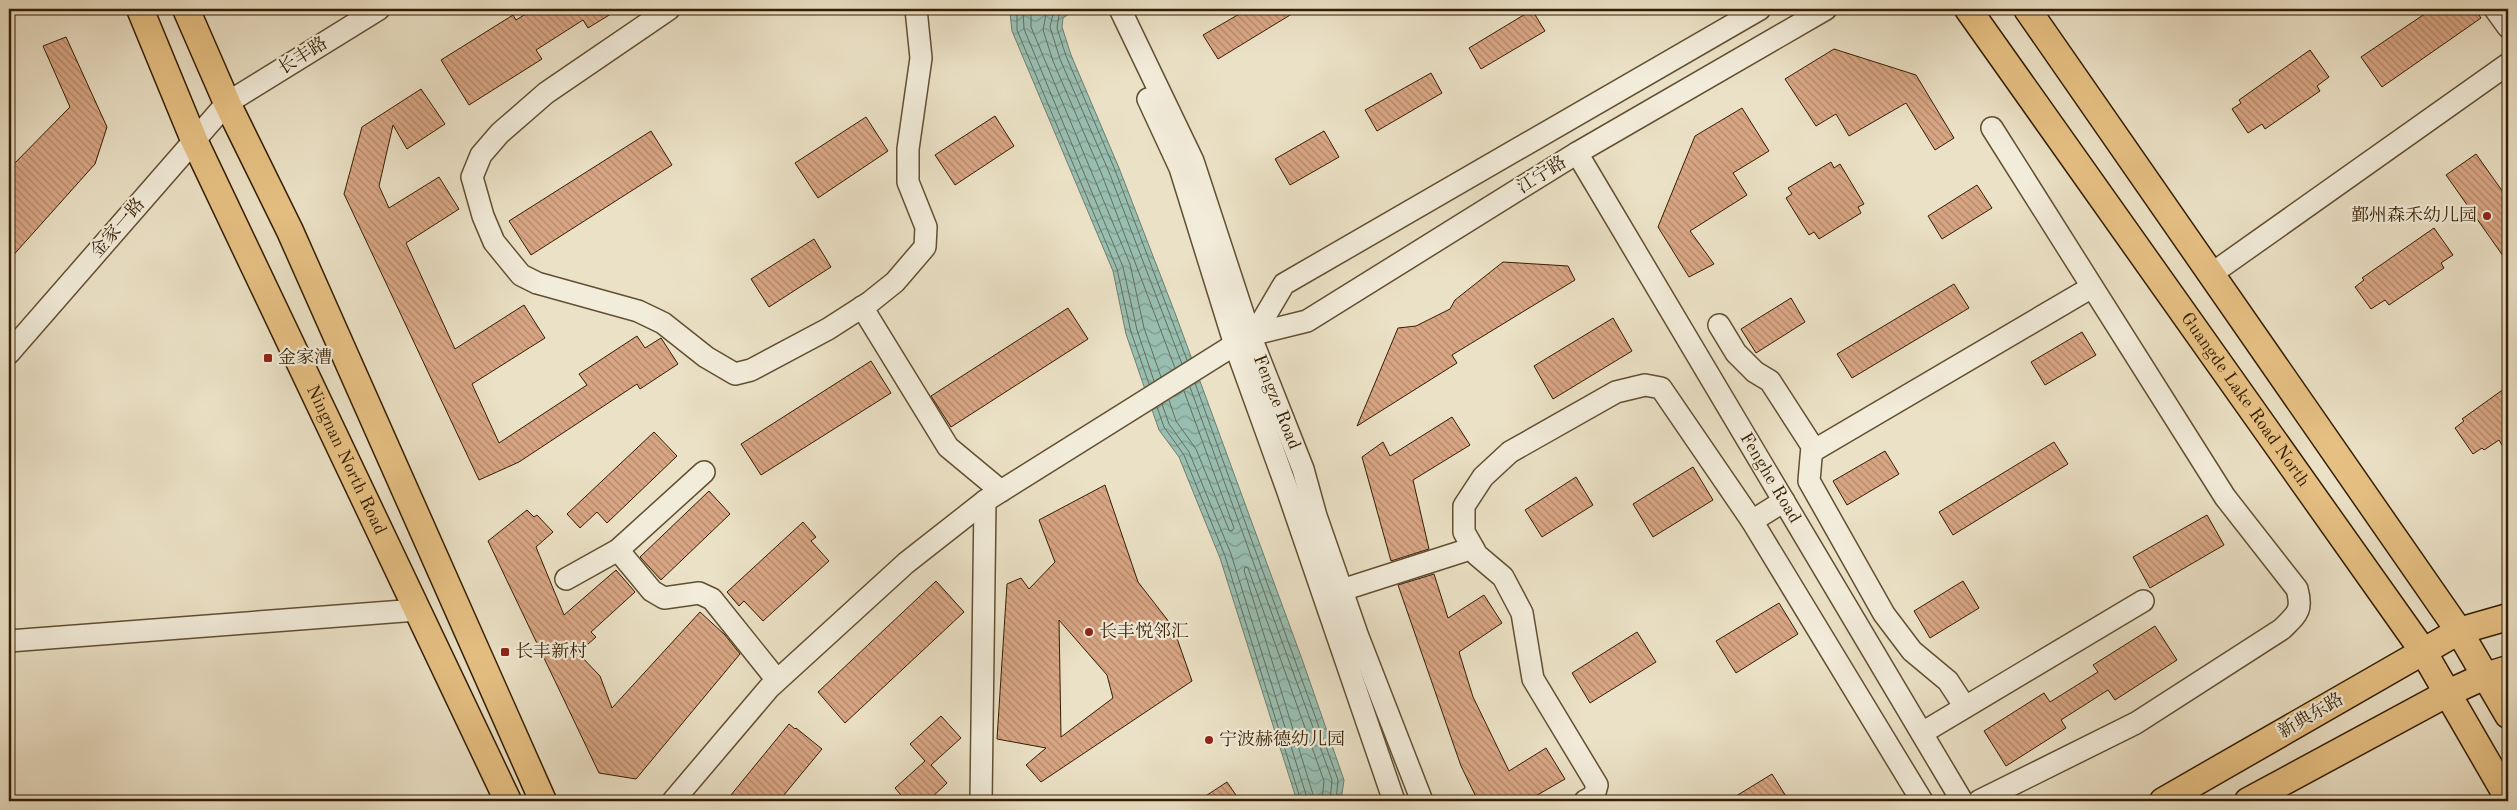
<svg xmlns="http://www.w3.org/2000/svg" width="2517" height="810" viewBox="0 0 2517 810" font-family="'Old Standard TT','Noto Serif SC',serif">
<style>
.water{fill:url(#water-waves);stroke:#707e6b}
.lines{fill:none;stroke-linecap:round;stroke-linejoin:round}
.shore{stroke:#666e59;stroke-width:1}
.building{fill:url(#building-back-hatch);stroke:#351e00;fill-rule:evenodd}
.minor-casing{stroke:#624f32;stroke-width:24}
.major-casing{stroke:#351e00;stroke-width:29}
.minor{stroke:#f2ecda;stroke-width:21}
.major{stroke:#e6c083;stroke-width:26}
.poi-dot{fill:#8f2418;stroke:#f2ecda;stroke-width:2}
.labels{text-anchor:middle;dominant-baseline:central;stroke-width:4.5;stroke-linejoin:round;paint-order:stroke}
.street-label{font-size:18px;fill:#351e00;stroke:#f2ecda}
.poi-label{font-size:18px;fill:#351e00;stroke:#f2ecda;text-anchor:start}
</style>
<defs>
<pattern id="water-waves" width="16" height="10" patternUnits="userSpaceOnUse" patternTransform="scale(1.25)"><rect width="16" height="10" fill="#98beb2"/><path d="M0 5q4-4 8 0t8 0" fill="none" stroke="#7d9a8e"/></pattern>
<pattern id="building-back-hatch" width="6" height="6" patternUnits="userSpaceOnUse" patternTransform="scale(1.25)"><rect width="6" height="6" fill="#d9a685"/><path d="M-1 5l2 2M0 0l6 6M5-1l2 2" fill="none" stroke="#b1876a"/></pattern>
</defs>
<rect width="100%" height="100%" fill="#ebe1c6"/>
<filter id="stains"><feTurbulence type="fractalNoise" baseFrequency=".004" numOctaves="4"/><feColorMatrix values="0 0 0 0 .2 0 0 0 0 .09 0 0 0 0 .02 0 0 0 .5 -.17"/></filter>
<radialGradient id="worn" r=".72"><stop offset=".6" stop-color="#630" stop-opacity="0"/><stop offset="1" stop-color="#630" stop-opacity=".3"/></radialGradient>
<path class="water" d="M1013 9H1077L1063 18 1062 27 1071 55 1119 168 1175 313 1303 662 1344 780 1341 801H1297L1220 558 1179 457 1159 430 1126 334 1113 271 1012 31 1010 13Z"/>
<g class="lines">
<g class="shore">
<path d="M1017 9V30L1117 269 1131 332 1149 384"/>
<path d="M1023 9 1024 29 1123 267 1137 330 1154 381"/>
<path d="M1031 9V27L1130 264 1144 328 1161 377"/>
<path d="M1047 9 1043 30 1053 61 1102 175 1175 368"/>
<path d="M1056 9 1053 14 1050 27 1060 59 1109 172 1182 364"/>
<path d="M1068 9 1059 15 1057 28 1066 56 1115 170 1187 360"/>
<path d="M1195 383 1338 780 1336 801"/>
<path d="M1190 387 1332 780 1330 801"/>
<path d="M1169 400 1176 421 1196 449 1229 530 1232 531 1234 528 1184 391"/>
<path d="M1162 404 1169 424 1189 452 1231 554 1308 801"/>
<path d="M1157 407 1164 427 1184 455 1225 556 1301 801"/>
<path d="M1315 801 1244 570 1245 567 1248 568 1324 781 1322 801"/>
</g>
</g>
<g class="building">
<path d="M534 9H619L588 28 583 20 536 50 542 59 469 105 441 60 513 15 516 20Z"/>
<path d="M1248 9H1300L1218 59 1203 35Z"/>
<path d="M2432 9H2475L2481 18 2382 87 2361 57Z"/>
<path d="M1532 10 1545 31 1481 69 1469 48Z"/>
<path d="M66 37 107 127 95 164 9 260V169L70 107 43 46Z"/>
<path d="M1834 49 1916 75 1954 138 1935 150 1906 103 1849 136 1836 114 1816 126 1785 79Z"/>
<path d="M2310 50 2329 77 2317 86 2320 91 2265 129 2262 124 2248 133 2232 109 2241 103 2239 100Z"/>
<path d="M1431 73 1442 93 1377 131 1365 110Z"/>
<path d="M421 89 445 124 407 149 393 125 379 186 389 208 439 177 459 209 406 243 455 349 524 305 545 338 472 384 499 443 587 385 579 374 637 336 645 348 661 338 678 364 640 389 637 384 519 462 479 480 344 194 362 127Z"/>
<path d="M1742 108 1769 151 1733 173 1747 195 1690 231 1714 264 1689 277 1658 227 1695 136Z"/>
<path d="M995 116 1014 146 955 185 935 155Z"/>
<path d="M866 117 888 151 818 198 795 163Z"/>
<path d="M651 131 672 165 531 255 509 221Z"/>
<path d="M1324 131 1339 157 1290 185 1275 159Z"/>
<path d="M2476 154 2508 199V263L2446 175Z"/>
<path d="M1831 162 1834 168 1840 164 1864 204 1858 207 1861 213 1819 239 1814 232 1809 235 1786 198 1792 194 1788 188Z"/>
<path d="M1977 185 1992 208 1942 239 1928 216Z"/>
<path d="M2434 228 2453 255 2441 263 2444 268 2389 305 2385 300 2371 309 2355 287 2364 280 2362 278Z"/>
<path d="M814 239 831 267 769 307 751 279Z"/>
<path d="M1503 262 1568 266 1575 280 1452 355 1457 363 1357 426 1398 328 1416 326 1450 309 1455 300Z"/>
<path d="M1954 284 1969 308 1852 378 1837 354Z"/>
<path d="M1791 298 1805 322 1756 353 1741 329Z"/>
<path d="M1068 308 1088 339 951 427 931 396Z"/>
<path d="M1613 318 1632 351 1553 399 1534 366Z"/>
<path d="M2082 332 2096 355 2045 385 2031 362Z"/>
<path d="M871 361 891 393 761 475 741 444Z"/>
<path d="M2508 386V455L2499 440 2484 450 2482 448 2473 454 2455 428 2464 421 2462 419Z"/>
<path d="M1452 417 1470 445 1413 480 1429 549 1391 561 1362 457 1383 442 1390 456Z"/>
<path d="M654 432 677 456 607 523 597 512 580 528 567 514Z"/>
<path d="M2054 442 2068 464 1953 535 1939 512Z"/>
<path d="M1885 451 1899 474 1847 505 1833 481Z"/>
<path d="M1693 467 1713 500 1653 537 1633 504Z"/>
<path d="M1576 477 1593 505 1542 537 1525 510Z"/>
<path d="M1105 485 1138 582 1173 627 1192 681 1041 782 1026 765 1046 748 997 739 1007 584 1021 578 1029 589 1055 562 1039 520ZM1059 620 1107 675 1113 698 1061 737Z"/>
<path d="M709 491 730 514 661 580 640 557Z"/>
<path d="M527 510 534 517 537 515 553 532 536 547 564 615 616 570 635 592 591 632 596 637 578 653 600 676 612 708 700 612 725 635 740 654 636 779 599 773 488 541Z"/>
<path d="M2207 515 2224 545 2150 588 2133 557Z"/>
<path d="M803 522 816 537 811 541 829 561 763 621 744 601 739 606 727 592Z"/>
<path d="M1434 574 1448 618 1484 595 1502 623 1459 652 1473 697 1509 771 1546 748 1565 779 1527 801H1478L1461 766 1398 585Z"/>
<path d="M936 581 964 612 845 723 818 692Z"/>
<path d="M1963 581 1979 608 1930 638 1914 611Z"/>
<path d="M1779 603 1798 634 1736 673 1716 641Z"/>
<path d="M2155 626 2177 660 2115 700 2108 690 2061 720 2066 728 2006 766 1984 731 2044 693 2050 702 2098 672 2093 665Z"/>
<path d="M1637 632 1656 662 1590 703 1572 673Z"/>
<path d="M941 716 961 738 931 765 947 783 928 801H906L895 788 925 761 910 744Z"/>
<path d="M789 724 795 729 796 728 822 749 779 801H726Z"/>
<path d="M1772 774 1789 801H1728Z"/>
<path d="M1227 782 1240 801H1198Z"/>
</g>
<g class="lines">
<g class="minor-casing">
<g id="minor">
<path d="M669 9 546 93 500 133 481 155 472 177 483 216 494 242 521 275 537 283 638 311 663 323 706 357 735 374 751 370 828 329 870 302 895 282 925 247 926 227 908 182V149L921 58 916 9"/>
<path id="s1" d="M1120 9 1193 161 1250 335 1303 469 1316 516 1357 634 1422 801"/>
<path d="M2495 9 2508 27"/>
<path d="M1148 99 1180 168 1235 345 1287 489 1394 801"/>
<path id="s2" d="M1577 153 1962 801"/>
<path d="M2210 275 2508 64"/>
<path d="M862 307 948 447 1001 491"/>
<path d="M1719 325 1736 353 1755 372 1770 381 1812 446 1809 481 1884 614 1912 651 1948 681 1965 707"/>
<path d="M1255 333 1284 284 1760 9"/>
<path d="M9 353 227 103 379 9"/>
<path d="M1813 451 2092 287"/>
<path d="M1784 501 1752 521 1922 801"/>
<path d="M618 550 652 591 664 598 699 593 712 599 777 680"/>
<path d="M566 579 618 550 704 472"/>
<path d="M1342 590 1473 548"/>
<path d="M9 641 417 610"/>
<path d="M1922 733 2143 601"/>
<path d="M673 801 769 688 906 563 985 501 1250 335 1307 321 1577 153 1826 9"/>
<path d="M981 801 985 501"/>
<path d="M1585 801 1594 796 1597 785 1533 679 1522 613 1503 577 1477 555 1464 532V506L1483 477 1510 452 1616 392 1645 385 1661 388 1752 521"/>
<path d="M1979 801 2136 723 2282 629C2297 614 2303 611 2297 589L2225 497 1992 128"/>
</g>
</g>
<g class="major-casing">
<g id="major">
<path id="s3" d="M140 9 194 140 508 801"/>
<path d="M186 9 227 103 290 231 543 801"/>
<path id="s4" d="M1968 9 2423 651 2508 798"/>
<path d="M2027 9 2459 631 2508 715"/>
<path d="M2163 801 2459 631 2508 617"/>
<path d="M2248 801 2448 693 2485 676 2508 669"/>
</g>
</g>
<use href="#minor" class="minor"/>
<use href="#major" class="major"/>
</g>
<g class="poi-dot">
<circle cx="2487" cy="216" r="5"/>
<rect x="263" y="353" width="10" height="10" rx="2.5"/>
<circle cx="1089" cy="632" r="5"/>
<rect x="500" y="647" width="10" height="10" rx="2.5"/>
<circle cx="1209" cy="740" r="5"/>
</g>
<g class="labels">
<g class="street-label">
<text transform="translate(303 56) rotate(-32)">长丰路</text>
<text transform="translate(1542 175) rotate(-32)">江宁路</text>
<text transform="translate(118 228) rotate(-49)">金家一路</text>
<text stroke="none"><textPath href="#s4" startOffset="479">Guangde Lake Road North</textPath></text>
<text stroke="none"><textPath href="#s1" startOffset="424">Fengze Road</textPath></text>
<text stroke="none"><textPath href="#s3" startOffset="496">Ningnan North Road</textPath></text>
<text stroke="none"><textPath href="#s2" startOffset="378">Fenghe Road</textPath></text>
<text transform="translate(2311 716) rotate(-30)">新典东路</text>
</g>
<g class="poi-label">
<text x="2477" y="216" text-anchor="end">鄞州森禾幼儿园</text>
<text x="278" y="358">金家漕</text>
<text x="1099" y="632">长丰悦邻汇</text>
<text x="515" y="652">长丰新村</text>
<text x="1219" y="740">宁波赫德幼儿园</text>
</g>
</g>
<rect width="2517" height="810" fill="none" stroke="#ebe1c6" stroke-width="30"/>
<rect x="10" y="10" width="2497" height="790" fill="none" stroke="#351e00" stroke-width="2.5"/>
<rect x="15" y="15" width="2487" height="780" fill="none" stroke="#351e00"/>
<rect width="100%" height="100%" filter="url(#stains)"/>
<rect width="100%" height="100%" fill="url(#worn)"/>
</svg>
